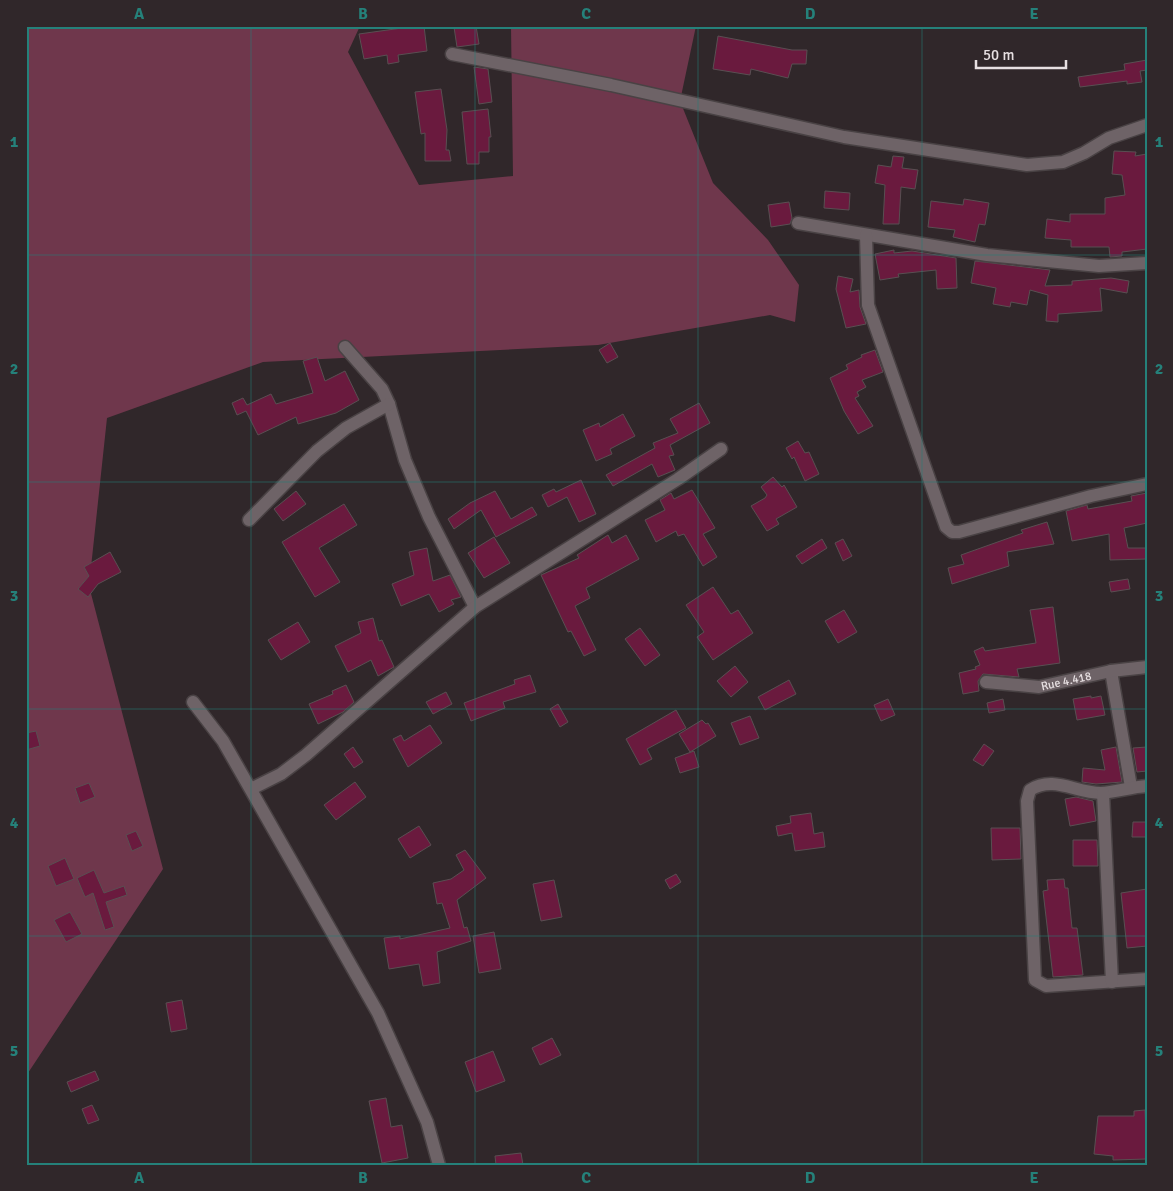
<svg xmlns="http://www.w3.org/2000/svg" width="1173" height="1191" viewBox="0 0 1173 1191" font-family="Signika,sans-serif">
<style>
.green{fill:#6f374c}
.building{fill:#6a1a3e;stroke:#594f52}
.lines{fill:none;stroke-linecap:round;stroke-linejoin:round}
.minor-casing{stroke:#494244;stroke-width:15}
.minor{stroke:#6e6367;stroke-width:12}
.grid{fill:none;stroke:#25817a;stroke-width:1;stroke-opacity:0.55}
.labels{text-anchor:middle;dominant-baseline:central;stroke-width:4;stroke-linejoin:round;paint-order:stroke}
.street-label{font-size:12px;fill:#e7e0e2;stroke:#30272a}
.neatline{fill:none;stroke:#25817a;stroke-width:2}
.grid-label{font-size:16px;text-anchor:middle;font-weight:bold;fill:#25817a}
</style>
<rect width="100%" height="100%" fill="#30272a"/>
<path class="green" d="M26 26H360L348 52 419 185 513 176 511 26H696L680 101 713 183 768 240 799 285 795 322 770 315 598 345 263 362 107 418 89 586 163 869 26 1076Z"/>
<g class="building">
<path d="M402 26H424L427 51 398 55 399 62 388 64 387 55 364 59 359 34 402 28Z"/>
<path d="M463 26H476L479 44 457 47 454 27Z"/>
<path d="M718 36 792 50H807L806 64H792L788 78 751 69 750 75 713 69Z"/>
<path d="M1147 60V70L1140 71 1142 82 1127 84V81L1080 87 1078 77 1125 70 1124 64Z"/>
<path d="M474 67 488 69 492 102 479 104Z"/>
<path d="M441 89 447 130 446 150H449L451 161H425V133L421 134 415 92Z"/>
<path d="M488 109 491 137H489V152H479V164H467L462 112Z"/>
<path d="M1114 151 1136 152 1135 156 1147 154V249L1122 252V256L1110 257 1109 247H1071V240L1045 238 1047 219 1070 222V214H1105V198L1125 195 1122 175 1112 174Z"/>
<path d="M893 156 904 157 902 168 918 170 915 189 901 187 899 224H883L885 185 875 183 878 165 891 167Z"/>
<path d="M825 191 850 193 849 210 824 208Z"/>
<path d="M964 199 989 203 985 225 979 224 975 242 953 237 955 230 928 227 931 201 963 205Z"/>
<path d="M789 202 792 218 790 224 771 227 768 205Z"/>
<path d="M894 250V253L912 251 956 258 957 288 937 289 936 270 898 274 899 277 880 280 875 254Z"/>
<path d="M975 261 1050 270 1045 286 1072 285V281L1111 278 1129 281 1127 293 1100 288 1102 311 1058 314V322L1046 321 1048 295 1030 290 1027 305 1011 302 1010 307 993 304 996 288 971 283Z"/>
<path d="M838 276 853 279 850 292 859 290 860 307 866 324 846 328 836 289Z"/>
<path d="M610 343 618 357 607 363 599 350Z"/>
<path d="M875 350 883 372 862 380 866 387 857 392 859 396 855 398 873 426 858 434 844 411 830 378 848 369 846 365 862 357 861 355Z"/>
<path d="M317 357 325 381 345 371 359 400 336 413 298 424 296 417 258 435 246 411 237 415 232 403 243 398 247 405 271 394 276 404 313 393 303 361Z"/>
<path d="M699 403 710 423 670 445 674 455 669 456 675 470 658 477 652 464 613 486 606 475 655 448 653 443 678 433 670 419Z"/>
<path d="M623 414 635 436 610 449 612 454 596 461 583 430 599 423 600 427Z"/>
<path d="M798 441 805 453 809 452 819 474 805 481 794 457 792 459 786 448Z"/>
<path d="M773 477 782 487 784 485 797 507 776 519 779 524 767 531 751 506 765 498 767 495 761 487Z"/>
<path d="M581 480 596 514 579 522 567 497 548 507 542 495 554 489 556 492Z"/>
<path d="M692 490 715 528 703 534 717 557 703 566 684 534 678 536 676 531 656 542 645 520 665 510 660 500 671 493 674 499Z"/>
<path d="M296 491 306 504 283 521 274 509Z"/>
<path d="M495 491 511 519 532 507 537 515 496 537 481 510 454 529 448 519 470 503Z"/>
<path d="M1147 493V523L1124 528 1128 548H1147V559L1110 560 1109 534 1072 541 1066 511 1087 505 1088 509 1132 501 1131 496Z"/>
<path d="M344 504 357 525 319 548 340 582 315 597 282 542Z"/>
<path d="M1047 522 1054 544 1007 552 1009 566 952 584 948 568 964 564 961 555 1023 533 1021 530Z"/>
<path d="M608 535 612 543 626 535 639 559 586 588 590 598 575 606 596 650 584 656 571 631 568 632 541 575 579 558 577 555Z"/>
<path d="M494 537 510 563 484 578 468 553Z"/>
<path d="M822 539 827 548 802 564 796 556Z"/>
<path d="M843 539 852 556 843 561 835 543Z"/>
<path d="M427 548 433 581 450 575 461 597 451 600 454 604 439 612 429 594 401 606 392 584 414 575 409 552Z"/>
<path d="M110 552 121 572 98 584 88 597 78 589 89 576 84 567Z"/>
<path d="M1128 579 1130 589 1111 592 1109 582Z"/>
<path d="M713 587 731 614 738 610 753 633 713 660 697 637 704 632 686 605Z"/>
<path d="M1053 607 1060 663 1017 669 1019 677 983 674 978 681 979 691 963 694 959 673 976 669 975 667 980 665 974 651 983 647 985 651 1036 643 1030 610Z"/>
<path d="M844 610 857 632 838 643 825 621Z"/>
<path d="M373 618 379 641 382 640 394 667 378 676 371 660 348 672 335 646 361 633 358 622Z"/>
<path d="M298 622 310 642 281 660 268 640Z"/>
<path d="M640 628 660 655 645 666 625 639Z"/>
<path d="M735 666 748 682 731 697 717 681Z"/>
<path d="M530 675 536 692 503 702 505 708 471 721 464 703 515 684 514 680Z"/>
<path d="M789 680 796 694 765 710 758 697Z"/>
<path d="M346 685 354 702 343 712 318 724 309 704 333 694 332 691Z"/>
<path d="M446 692 452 704 433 714 426 702Z"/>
<path d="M1091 696V698L1101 696 1105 715 1077 720 1073 699Z"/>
<path d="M888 699 895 715 881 721 874 705Z"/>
<path d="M1003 699 1005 710 989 713 987 703Z"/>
<path d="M558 704 568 722 560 727 550 709Z"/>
<path d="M676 710 686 728 647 749 652 759 640 765 626 739Z"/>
<path d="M750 716 759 738 740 745 731 723Z"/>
<path d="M702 720 706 724 708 723 716 736 690 752 679 734Z"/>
<path d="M430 725 442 743 408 767 393 739 401 735 404 741Z"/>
<path d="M36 731 40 746 26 750V733Z"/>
<path d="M984 744 994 751 983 766 973 760Z"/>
<path d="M353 747 363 762 354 768 344 754Z"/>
<path d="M1116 747 1122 782 1096 784 1082 782 1083 768 1105 770 1101 750Z"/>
<path d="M1147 747V771L1137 772 1133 748Z"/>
<path d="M694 751 699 767 680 773 675 758Z"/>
<path d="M355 782 366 797 336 820 324 805Z"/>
<path d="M89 783 95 797 80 803 75 788Z"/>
<path d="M1076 797 1093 801 1096 821 1070 826 1065 799Z"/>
<path d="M811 813 814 834 823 832 825 847 795 851 792 833 778 836 776 826 791 823 790 816Z"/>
<path d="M1133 822H1147V837H1132Z"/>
<path d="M419 826 431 845 410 858 398 839Z"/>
<path d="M991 828H1020L1021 859 992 860Z"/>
<path d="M136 831 143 846 132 851 126 835Z"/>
<path d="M1073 840H1097L1098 866H1073Z"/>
<path d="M465 850 486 878 457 900 464 928 467 927 471 941 437 952 440 983 423 986 419 964 389 969 384 938 400 936V939L450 928 442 903 437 904 433 883 451 879 464 870 456 855Z"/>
<path d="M65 858 74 879 56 886 48 866Z"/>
<path d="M94 870 104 893 124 886 127 895 106 902 114 927 105 930 93 893 85 897 77 878Z"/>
<path d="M676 874 681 882 670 889 665 880Z"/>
<path d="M1064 879 1065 888H1068L1072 928H1077L1083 975 1053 977 1043 891 1048 890 1047 880Z"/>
<path d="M554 880 562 917 541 921 533 884Z"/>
<path d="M1147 889V946L1127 948 1121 893Z"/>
<path d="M70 912 82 934 66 942 54 920Z"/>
<path d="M494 932 501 969 479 973 473 936Z"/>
<path d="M182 1000 187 1029 171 1032 166 1003Z"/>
<path d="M552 1038 561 1055 540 1065 532 1048Z"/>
<path d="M493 1051 505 1081 476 1092 465 1062Z"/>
<path d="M95 1071 99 1080 71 1092 67 1082Z"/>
<path d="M386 1098 391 1127 402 1125 408 1158 382 1163 369 1101Z"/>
<path d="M92 1105 99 1120 88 1124 82 1109Z"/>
<path d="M1145 1110 1147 1159 1113 1160V1156L1094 1154 1098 1116H1134V1111Z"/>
<path d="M521 1153 523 1165H496L495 1156Z"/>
</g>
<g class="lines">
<g class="minor-casing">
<g id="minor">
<path d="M452 54 611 85 844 137 1027 165 1063 162 1084 153 1109 138 1147 125"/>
<path d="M798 223 987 255 1099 266 1147 263"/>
<path d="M866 235 868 305 946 527 952 532H959L1091 496 1147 484"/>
<path d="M345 347 382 389 389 404 405 460 429 517 475 607"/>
<path d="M249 520 317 451 346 428 389 404"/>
<path d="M1111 671 1131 787"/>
<path id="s1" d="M986 682 1039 687 1111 671 1147 667"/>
<path d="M193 702 223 741 378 1013 427 1122 439 1165"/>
<path d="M1147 786C1131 787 1116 792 1101 793 1075 793 1054 775 1030 790L1027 801 1035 980 1046 986 1147 979"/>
<path d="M251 789 281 774 306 755 475 607 678 479 721 449"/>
<path d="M1103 793 1112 982"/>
</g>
</g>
<use href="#minor" class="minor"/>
</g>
<path class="grid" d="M251 26V1165M475 26V1165M698 26V1165M922 26V1165M26 255H1147M26 482H1147M26 709H1147M26 936H1147"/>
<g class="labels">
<g class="street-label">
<text stroke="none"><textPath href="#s1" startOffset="81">Rue 4.418</textPath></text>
</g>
</g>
<rect width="1173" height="1191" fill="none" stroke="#30272a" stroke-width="55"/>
<path d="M976 60v8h90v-8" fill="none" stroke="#e7e0e2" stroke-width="2.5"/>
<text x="983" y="60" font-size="15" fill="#e7e0e2" stroke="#30272a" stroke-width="4" paint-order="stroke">50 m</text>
<rect x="28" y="28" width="1118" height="1136" class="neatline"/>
<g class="grid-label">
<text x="139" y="19">A</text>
<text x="363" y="19">B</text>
<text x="586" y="19">C</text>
<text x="810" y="19">D</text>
<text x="1034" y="19">E</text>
<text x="14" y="147">1</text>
<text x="1159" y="147">1</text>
<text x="14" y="374">2</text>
<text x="1159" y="374">2</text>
<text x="14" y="601">3</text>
<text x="1159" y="601">3</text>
<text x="14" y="828">4</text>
<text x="1159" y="828">4</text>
<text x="14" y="1056">5</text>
<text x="1159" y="1056">5</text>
<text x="139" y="1183">A</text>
<text x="363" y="1183">B</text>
<text x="586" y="1183">C</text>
<text x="810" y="1183">D</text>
<text x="1034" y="1183">E</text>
</g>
</svg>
